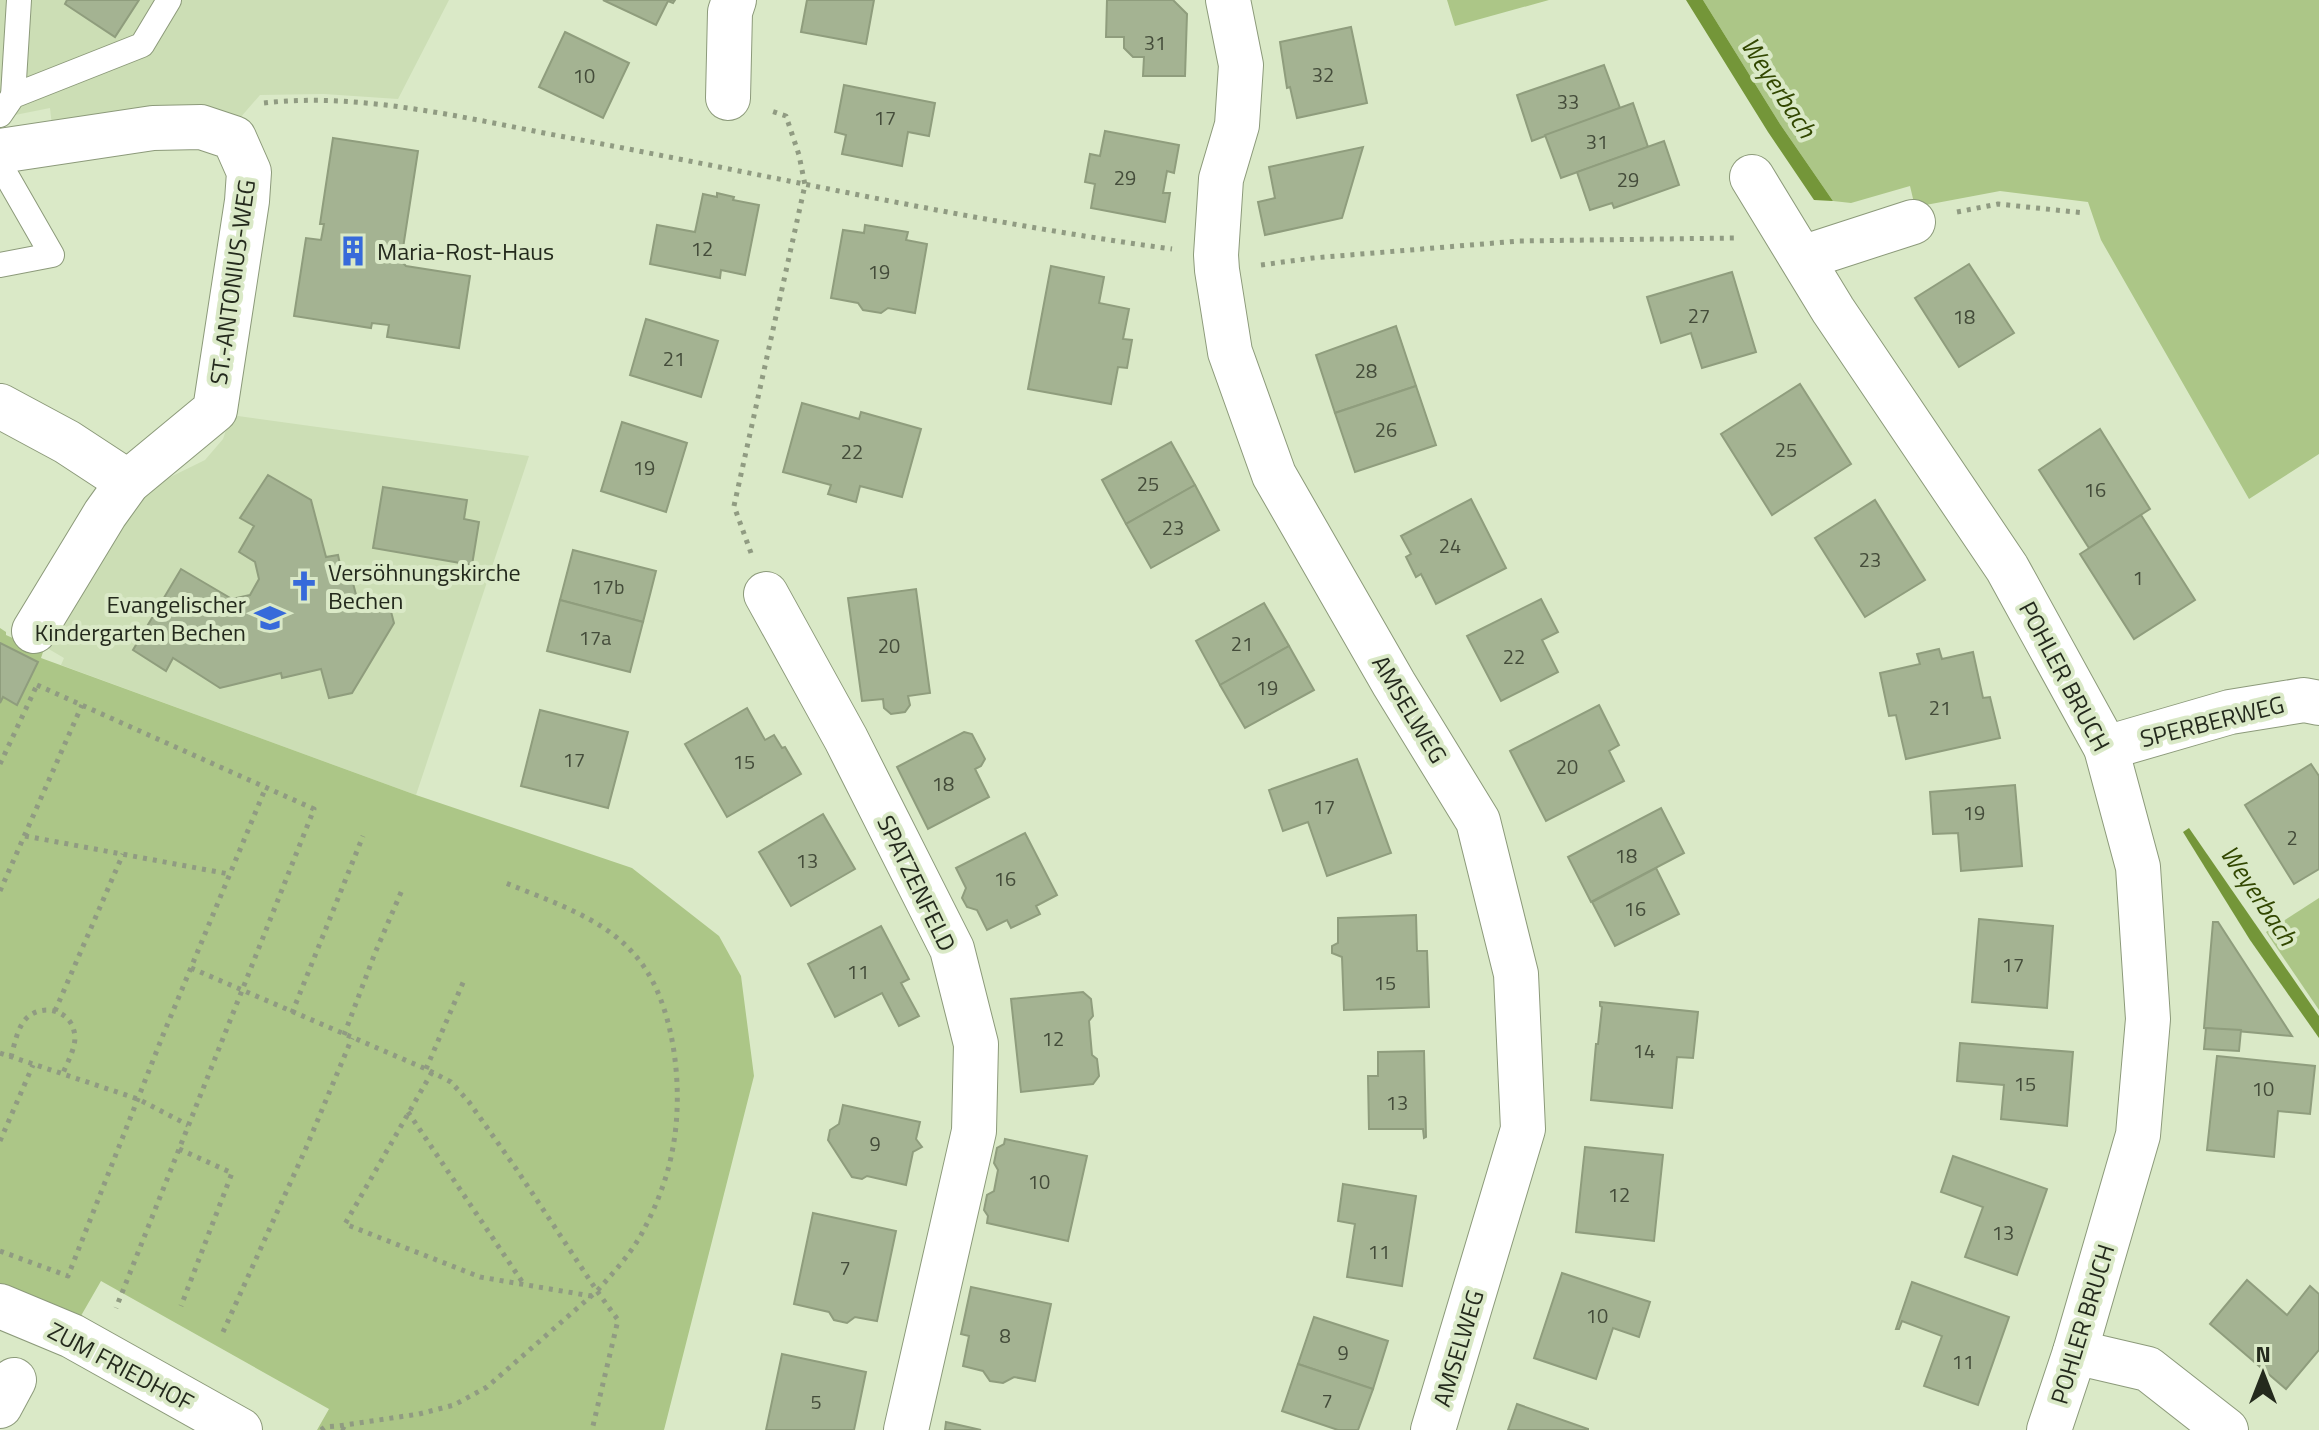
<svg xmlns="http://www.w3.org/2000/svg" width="2319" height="1430" viewBox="0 0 2319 1430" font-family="'Titillium Web',sans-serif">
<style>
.built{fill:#ccdeb5}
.green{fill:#acc687}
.water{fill:#749639}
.building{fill:#a4b392;stroke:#8f9d7d;stroke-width:2}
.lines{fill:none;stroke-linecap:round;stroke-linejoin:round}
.lane-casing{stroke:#8c9a7a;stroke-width:26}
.street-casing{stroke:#8c9a7a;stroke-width:46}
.path{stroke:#909b82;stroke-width:5;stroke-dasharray:4 6;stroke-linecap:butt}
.lane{stroke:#fff;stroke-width:24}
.street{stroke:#fff;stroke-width:44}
.labels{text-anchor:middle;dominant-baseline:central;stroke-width:8;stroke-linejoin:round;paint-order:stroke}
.number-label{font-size:20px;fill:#444c3a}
.poi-label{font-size:24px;fill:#242a1d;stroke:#dae9c7;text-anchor:start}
.street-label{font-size:24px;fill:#242a1d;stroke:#dae9c7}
.water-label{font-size:26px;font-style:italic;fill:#324700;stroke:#dae9c7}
</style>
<rect width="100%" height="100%" fill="#dae9c7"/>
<g class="built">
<path d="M0 0H449L398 99 324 94 260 95 240 118 52 126 50 108 0 118Z"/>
<path d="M231 415 529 456 416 795 61 665 64 658 47 648 138 500 150 487 205 460 223 439Z"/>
</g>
<g class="green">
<path d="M1447 0H1549L1455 26Z"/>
<path d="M1703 0H2319V454L2249 499 2101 240 2088 202 2000 191 1915 207 1910 186 1851 203 1833 201 1780 124Z"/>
<path d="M0 628 6 632V635L43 652 41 658 416 795 632 868 719 936 741 976 754 1076 664 1430H317L329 1409 101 1281 78 1321 0 1286Z"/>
<path d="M2319 898V1010L2266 932Z"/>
</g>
<g class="water">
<path d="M1686 0H1703L1780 124 1833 201 1814 200 1768 132Z"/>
<path d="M2189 828 2319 1016V1038L2250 940 2183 832Z"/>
</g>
<g class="building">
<path d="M67 0H139L115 37 65 4Z"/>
<path d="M603 0H675L673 3 668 1 656 25Z"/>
<path d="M807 0H874L866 44 801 32Z"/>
<path d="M1107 0H1173L1187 14 1185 76H1143L1144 57H1133L1124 48V37H1106Z"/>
<path d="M1351 27 1367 103 1297 118 1290 87 1287 88 1280 42Z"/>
<path d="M565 32 629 63 603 118 539 87Z"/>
<path d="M1604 65 1620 108 1532 141 1517 95Z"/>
<path d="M844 85 935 103 929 136 908 132 902 166 842 154 846 135 835 132Z"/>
<path d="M1633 103 1648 147 1561 178 1545 135Z"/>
<path d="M1105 131 1179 145 1174 173 1167 171 1163 193H1170L1165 222 1091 208 1095 184 1085 182 1090 154 1100 156Z"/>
<path d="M333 138 418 151 401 261 406 266 470 276 459 348 387 337 389 325 372 323 371 328 294 316 306 238 321 240 324 224H320Z"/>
<path d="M1664 141 1679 185 1614 208 1612 203 1590 210 1577 172Z"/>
<path d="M1363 147 1342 218 1265 235 1258 202 1275 198 1269 167Z"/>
<path d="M717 193 734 197 733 200 759 205 745 275 721 270 720 278 650 264 657 225 695 232 703 194 717 197Z"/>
<path d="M865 225 908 232 906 240 927 244 915 313 888 308 881 313 863 310 858 303 831 298 843 230 864 233Z"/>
<path d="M1969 264 2014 333 1959 367 1915 298Z"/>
<path d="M1051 266 1104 277 1099 303 1129 309 1123 339 1132 340 1127 368 1118 367 1111 404 1028 389Z"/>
<path d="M1732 272 1756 352 1702 368 1691 333 1661 343 1647 297Z"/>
<path d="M646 319 718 341 701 397 630 375Z"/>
<path d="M1396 326 1416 386 1335 413 1316 355Z"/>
<path d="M1800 384 1851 464 1772 515 1721 434Z"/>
<path d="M1416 386 1436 445 1355 472 1335 413Z"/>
<path d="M802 403 859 419 861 412 921 429 902 497 860 486 856 502 828 494 831 485 783 472Z"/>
<path d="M622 422 687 443 666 512 601 491Z"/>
<path d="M2100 429 2150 509 2089 548 2039 470Z"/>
<path d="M1171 442 1195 485 1126 524 1102 480Z"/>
<path d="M268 475 311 500 326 557 338 555 341 569 349 568 359 606 388 600 394 623 352 693 329 698 321 669 282 678 281 673 220 688 173 658 166 671 133 650 181 569 232 599 250 595 259 579 255 562 239 552 254 526 240 518Z"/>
<path d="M1195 485 1219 530 1151 568 1126 524Z"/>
<path d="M383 487 467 500 464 519 479 522 472 565 373 548Z"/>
<path d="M1471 499 1506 568 1436 604 1421 574 1416 577 1406 557 1411 554 1401 536Z"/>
<path d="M1875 500 1925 580 1865 617 1815 538Z"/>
<path d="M2141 515 2195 600 2134 639 2080 554Z"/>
<path d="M573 550 656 571 643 622 560 600Z"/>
<path d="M916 589 930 693 908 696 910 705 905 712 891 714 884 708 883 699 862 701 848 598Z"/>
<path d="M1541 599 1558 632 1542 640 1558 672 1501 701 1467 636Z"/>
<path d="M560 600 643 622 630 672 547 651Z"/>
<path d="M1264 603 1289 646 1220 685 1196 641Z"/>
<path d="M0 643 38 662 17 705 3 697 0 703Z"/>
<path d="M1289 646 1314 690 1245 728 1220 685Z"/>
<path d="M1939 649 1942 659 1973 652 1983 698 1990 697 2000 738 1906 759 1896 715 1889 716 1880 673 1920 664 1917 654Z"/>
<path d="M1599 705 1619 745 1609 751 1624 781 1546 821 1510 751Z"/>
<path d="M747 708 765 740 774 735 782 748 785 747 801 774 727 817 685 744Z"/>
<path d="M540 710 628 732 608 808 521 786Z"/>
<path d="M964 732 972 734 985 759 981 766 975 769 989 797 928 829 897 767Z"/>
<path d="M1357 759 1391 853 1327 876 1308 822 1283 831 1269 790Z"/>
<path d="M2311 764 2319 776V869L2294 884 2245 805Z"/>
<path d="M2015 785 2022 866 1961 871 1958 833 1933 834 1930 792Z"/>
<path d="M1661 808 1684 853 1591 902 1568 857Z"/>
<path d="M823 814 855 869 791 906 759 852Z"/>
<path d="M1025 833 1057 895 1036 906 1040 914 1011 928 1007 920 987 930 977 910 967 907 962 898 966 888 956 868Z"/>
<path d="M1656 868 1679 914 1615 946 1592 902Z"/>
<path d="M1416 915 1417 951H1427L1429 1007 1344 1010 1342 957 1332 953V946L1338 943V918Z"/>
<path d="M1979 919 2053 926 2047 1008 1972 1002Z"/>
<path d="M2213 922H2218L2292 1036 2204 1028Z"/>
<path d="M881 926 909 979 901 983 919 1016 899 1026 882 993 835 1017 808 964Z"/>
<path d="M1083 992 1091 999 1093 1016 1089 1021 1092 1055 1097 1059 1099 1076 1093 1084 1021 1092 1011 999Z"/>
<path d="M1600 1002 1698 1012 1693 1058 1677 1057 1672 1108 1591 1100 1596 1044H1598L1602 1007 1600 1006Z"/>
<path d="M2206 1028 2241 1030 2239 1051 2204 1049Z"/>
<path d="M1960 1043 2073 1052 2067 1126 2001 1119 2004 1085 1957 1081Z"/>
<path d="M1424 1051 1426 1137 1424 1138 1423 1129H1369L1368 1076H1378V1052Z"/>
<path d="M2217 1056 2315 1066 2310 1114 2278 1111 2274 1157 2207 1150Z"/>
<path d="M843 1105 920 1122 916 1139 922 1147 913 1152 906 1185 867 1176 862 1179 852 1177 828 1140 830 1130 839 1124Z"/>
<path d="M1005 1139 1087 1156 1068 1241 987 1223 988 1216 984 1210 987 1195 994 1191 998 1170 994 1163 997 1148 1004 1144Z"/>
<path d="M1585 1147 1663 1155 1654 1241 1576 1232Z"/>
<path d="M1953 1156 2047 1189 2017 1275 1965 1257 1983 1207 1941 1192Z"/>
<path d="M1343 1184 1416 1196 1402 1286 1347 1277 1355 1224 1338 1221Z"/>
<path d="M813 1213 896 1231 877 1321 855 1317 847 1323 834 1320 829 1312 794 1304Z"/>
<path d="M1562 1273 1650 1302 1639 1337 1613 1328 1596 1379 1534 1358Z"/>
<path d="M2247 1280 2287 1315 2310 1286 2319 1294V1350L2286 1389 2210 1324Z"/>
<path d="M1912 1282 2009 1317 1978 1405 1924 1386 1942 1336 1902 1321 1899 1329H1896Z"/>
<path d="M971 1287 1051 1304 1035 1381 1014 1377 1003 1383 990 1381 983 1371 963 1366 969 1336 961 1334Z"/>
<path d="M1314 1317 1388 1341 1373 1389 1298 1364Z"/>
<path d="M782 1354 866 1372 854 1430H766Z"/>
<path d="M1298 1364 1373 1389 1358 1430H1338L1282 1411Z"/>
<path d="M1517 1404 1588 1429V1430H1508Z"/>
<path d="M946 1422 981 1430H945Z"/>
</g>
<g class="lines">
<g class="lane-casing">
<g id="lane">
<path d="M13 96 19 0"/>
<path d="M0 115 13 96 142 45 169 0"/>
<path d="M0 146 1 166 52 255 0 265"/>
</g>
</g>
<g class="street-casing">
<g id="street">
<path d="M1228 0 1241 65 1237 125 1221 179 1216 255 1217 270 1230 352 1274 475 1394 684 1478 821 1516 974 1523 1129 1433 1430"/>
<path d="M728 98 730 12 734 0"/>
<path d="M0 151 153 128 201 127 234 138 249 172 247 201 215 410 128 482 105 514 34 631"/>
<path d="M1752 177 1833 310 2007 568 2106 748 2138 867 2148 1019 2138 1135 2075 1352 2049 1430"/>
<path d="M1802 258 1913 222"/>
<path d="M0 406 67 442 128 482"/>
<path d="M766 594 846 739 952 949 976 1044 974 1131 906 1430"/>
<path d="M2106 748 2230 712 2304 700 2319 703"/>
<path d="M0 1306 72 1336 240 1430"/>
<path d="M2075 1352 2148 1369 2226 1430"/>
<path d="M0 1406 14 1380"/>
</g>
</g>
<g class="path">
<path d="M264 103C365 91 481 122 581 140 778 177 973 222 1172 249"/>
<path d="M1957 212 1998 204 2085 213"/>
<path d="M1261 265 1313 258 1519 241 1734 238"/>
<path d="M751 553 734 506 805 185 799 155 786 116 771 111"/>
<path d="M37 685 314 809 116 1308"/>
<path d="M0 764 37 685"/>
<path d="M25 836 229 874"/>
<path d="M0 891 82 705"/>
<path d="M191 968 426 1069 451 1082 469 1102 517 1170 597 1291C613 1273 630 1255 642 1233 656 1207 668 1177 673 1147 684 1089 675 999 634 954 602 917 549 901 506 883"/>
<path d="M55 1011 123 854"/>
<path d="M292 1013 363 836"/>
<path d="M344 1035 375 953 402 890"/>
<path d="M0 1053 138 1099 188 1125"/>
<path d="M11 1057C14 1046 17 1030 24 1021 38 1003 69 1008 74 1031 78 1044 68 1061 63 1073"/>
<path d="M426 1069 465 978"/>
<path d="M432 1072 345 1224 480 1277 591 1296"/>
<path d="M408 1112 523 1283"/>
<path d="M0 1141 33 1065"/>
<path d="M179 1149 232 1173 181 1306"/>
<path d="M0 1251 68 1276 163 1035 266 787"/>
<path d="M223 1332 306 1148 352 1038"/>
<path d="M321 1430 325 1427 338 1426"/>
<path d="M345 1430 338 1426 419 1414 454 1405 487 1387 597 1291 618 1320 592 1430"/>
</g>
<use href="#lane" class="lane"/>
<use href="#street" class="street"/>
</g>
<defs>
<g id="building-bare" transform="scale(2.4)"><path d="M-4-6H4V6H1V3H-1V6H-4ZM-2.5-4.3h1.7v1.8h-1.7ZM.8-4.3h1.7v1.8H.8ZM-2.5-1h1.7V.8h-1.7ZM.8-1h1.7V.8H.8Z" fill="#376ada" stroke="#dae9c7" stroke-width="2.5" paint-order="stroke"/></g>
<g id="church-bare" transform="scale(2.4)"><path d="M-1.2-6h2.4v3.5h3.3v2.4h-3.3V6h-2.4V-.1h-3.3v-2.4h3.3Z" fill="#376ada" stroke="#dae9c7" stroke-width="2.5" paint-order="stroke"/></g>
<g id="school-bare" transform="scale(2.4)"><path d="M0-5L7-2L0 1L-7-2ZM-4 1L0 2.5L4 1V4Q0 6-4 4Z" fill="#376ada" stroke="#dae9c7" stroke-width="2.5" paint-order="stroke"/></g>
</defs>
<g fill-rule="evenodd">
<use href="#building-bare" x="353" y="251"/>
<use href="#church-bare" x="304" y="586"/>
<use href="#school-bare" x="270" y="618"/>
</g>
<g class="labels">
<g class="number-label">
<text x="1155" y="42">31</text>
<text x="1323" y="74">32</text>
<text x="584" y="75">10</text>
<text x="1568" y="101">33</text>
<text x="885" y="117">17</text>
<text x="1597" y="141">31</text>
<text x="1125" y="177">29</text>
<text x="1628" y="179">29</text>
<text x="702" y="248">12</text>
<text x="879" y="271">19</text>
<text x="1699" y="315">27</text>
<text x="1964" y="316">18</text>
<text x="674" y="358">21</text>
<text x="1366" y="370">28</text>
<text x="1386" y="429">26</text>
<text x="1786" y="449">25</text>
<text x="852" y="451">22</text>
<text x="644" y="467">19</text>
<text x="1148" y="483">25</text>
<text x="2095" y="489">16</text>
<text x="1173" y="527">23</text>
<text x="1450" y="545">24</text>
<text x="1870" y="559">23</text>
<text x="2138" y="577">1</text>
<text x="608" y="586">17b</text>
<text x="595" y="637">17a</text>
<text x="1242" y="643">21</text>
<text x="889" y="645">20</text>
<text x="1514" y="656">22</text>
<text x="1267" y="687">19</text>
<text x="1940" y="707">21</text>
<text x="574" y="759">17</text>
<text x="744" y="761">15</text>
<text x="1567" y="766">20</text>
<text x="943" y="783">18</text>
<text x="1324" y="806">17</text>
<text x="1974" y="812">19</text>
<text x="2292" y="837">2</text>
<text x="1626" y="855">18</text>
<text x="807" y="860">13</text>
<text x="1005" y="878">16</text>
<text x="1635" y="908">16</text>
<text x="2013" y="964">17</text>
<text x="858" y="971">11</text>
<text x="1385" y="982">15</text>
<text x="1053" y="1038">12</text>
<text x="1644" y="1050">14</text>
<text x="2025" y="1083">15</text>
<text x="2263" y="1088">10</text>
<text x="1397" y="1102">13</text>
<text x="875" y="1143">9</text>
<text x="1039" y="1181">10</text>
<text x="1619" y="1194">12</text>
<text x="2003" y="1232">13</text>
<text x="1379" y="1251">11</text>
<text x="845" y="1267">7</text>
<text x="1597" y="1315">10</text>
<text x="1005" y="1335">8</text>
<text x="1343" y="1352">9</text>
<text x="1963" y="1361">11</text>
<text x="1327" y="1400">7</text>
<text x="816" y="1401">5</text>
</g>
<g class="poi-label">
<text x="377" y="251">Maria-Rost-Haus</text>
<text x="328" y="572">Versöhnungskirche<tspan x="328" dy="28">Bechen</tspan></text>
<text x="246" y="604" text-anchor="end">Evangelischer<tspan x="246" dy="28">Kindergarten Bechen</tspan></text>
</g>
<g class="street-label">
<text transform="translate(232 282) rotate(-82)">ST.-ANTONIUS-WEG</text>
<text transform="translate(2065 676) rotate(62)">POHLER BRUCH</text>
<text transform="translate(1410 709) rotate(59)">AMSELWEG</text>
<text transform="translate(2212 721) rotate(-14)">SPERBERWEG</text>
<text transform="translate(917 883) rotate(64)">SPATZENFELD</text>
<text transform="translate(2082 1324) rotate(-73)">POHLER BRUCH</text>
<text transform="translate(1458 1348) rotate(-73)">AMSELWEG</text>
<text transform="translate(121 1366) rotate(28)">ZUM FRIEDHOF</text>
</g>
<g class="water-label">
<text transform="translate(1779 87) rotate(57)">Weyerbach</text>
<text transform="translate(2259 895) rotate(56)">Weyerbach</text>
</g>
</g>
<g transform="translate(2263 1374)" stroke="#dae9c7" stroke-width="6" paint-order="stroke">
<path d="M0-6L14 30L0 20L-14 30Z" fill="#242a1d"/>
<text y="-12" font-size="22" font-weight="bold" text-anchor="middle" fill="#242a1d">N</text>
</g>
</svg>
